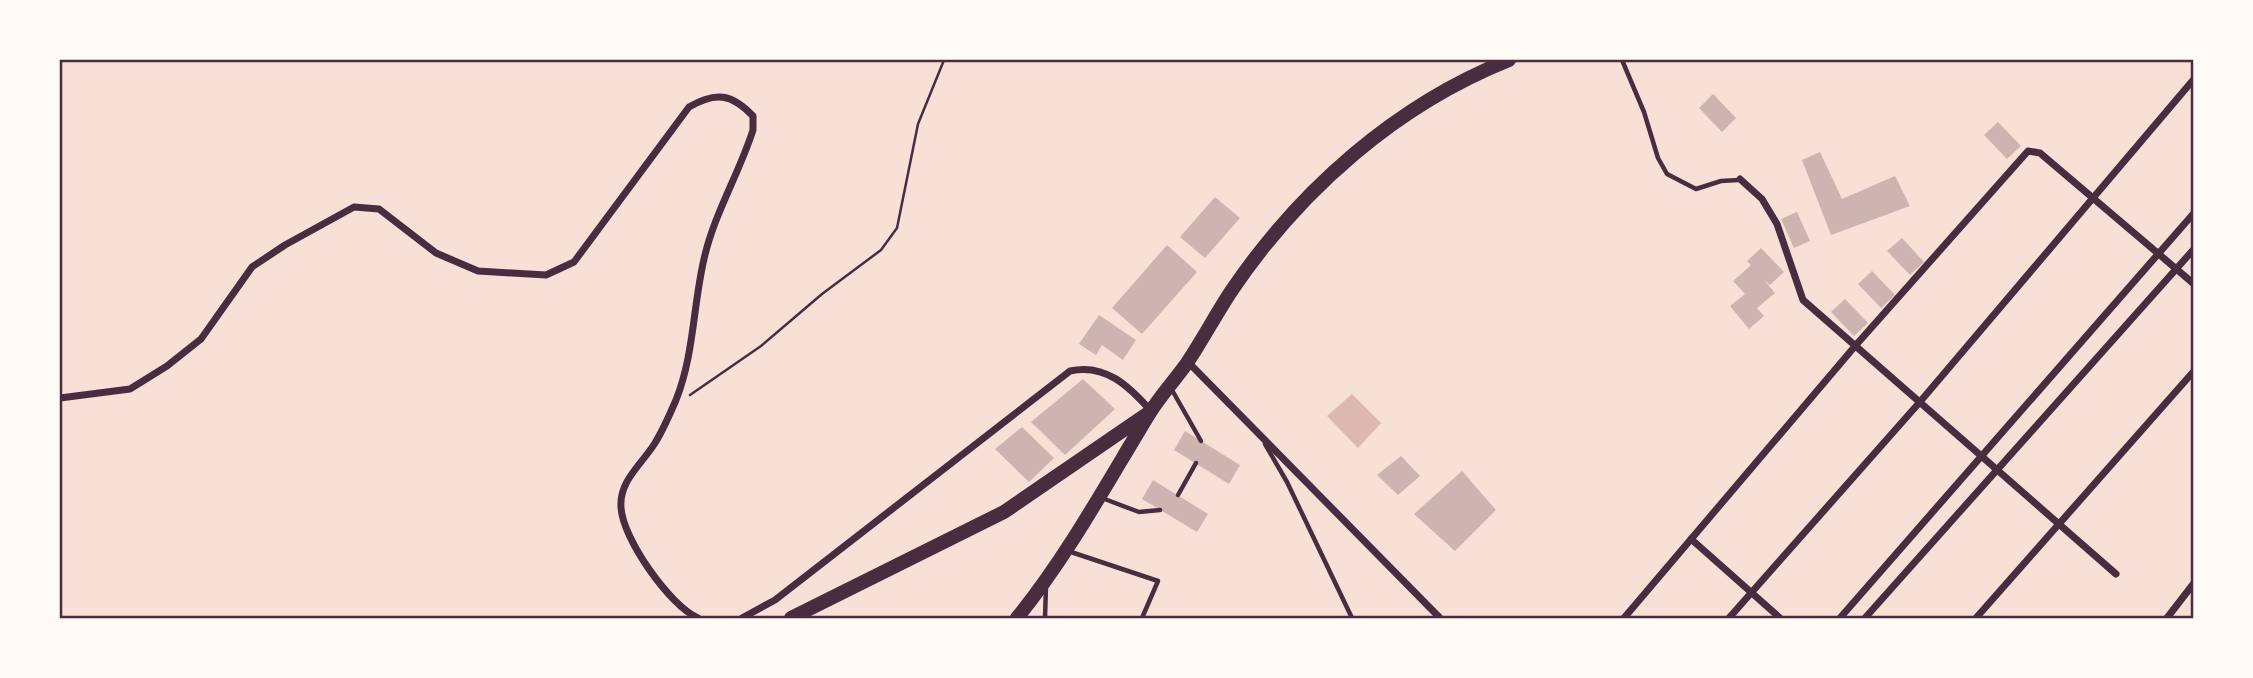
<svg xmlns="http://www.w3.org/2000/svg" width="2253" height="678" viewBox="0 0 2253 678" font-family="Mulish,sans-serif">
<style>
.water{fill:#dcb8b0}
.building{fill:#ccb4b1}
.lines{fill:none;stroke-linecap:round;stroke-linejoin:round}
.path{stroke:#4a2c40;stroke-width:2.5}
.service{stroke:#4a2c40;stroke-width:4.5}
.minor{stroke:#4a2c40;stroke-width:7}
.trunk{stroke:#4a2c40;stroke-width:14}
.neatline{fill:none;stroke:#4a2c40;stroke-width:2.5}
</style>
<rect width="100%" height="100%" fill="#f7e1d7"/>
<path class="water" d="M1352 394 1381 423 1358 448 1327 416Z"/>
<g class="building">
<path d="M1713 94 1736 118 1722 132 1699 108Z"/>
<path d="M1998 122 2021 146 2007 159 1984 135Z"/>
<path d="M1820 152 1842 199 1895 176 1910 206 1831 235 1802 160Z"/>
<path d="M1215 197 1240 218 1205 258 1180 237Z"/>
<path d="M1797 212 1810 241 1794 248 1781 219Z"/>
<path d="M1902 238 1924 262 1910 275 1887 251Z"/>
<path d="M1167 245 1197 272 1142 334 1112 308Z"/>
<path d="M1761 248 1784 272 1770 285 1764 280 1775 293 1757 308 1764 316 1749 329 1730 306 1745 294 1733 281 1751 265 1747 261Z"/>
<path d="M1872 271 1895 295 1881 308 1858 284Z"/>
<path d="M1845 299 1868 323 1854 336 1831 312Z"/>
<path d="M1099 315 1136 340 1123 360 1102 345 1096 355 1079 344Z"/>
<path d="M1083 379 1115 409 1065 455 1031 422Z"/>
<path d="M1022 427 1054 458 1029 482 995 449Z"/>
<path d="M1185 431 1240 465 1229 484 1174 450Z"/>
<path d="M1401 456 1420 476 1398 495 1377 475Z"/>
<path d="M1462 471 1496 510 1455 551 1414 514Z"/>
<path d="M1153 480 1208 514 1197 532 1142 499Z"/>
</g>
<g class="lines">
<path class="path" d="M690 395 761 346 822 294 881 250 897 228 918 124 944 60"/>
<g class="service">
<path d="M1622 60 1644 112 1658 158 1667 174 1696 189 1721 181 1739 180"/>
<path d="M1172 390 1201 441"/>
<path d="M1265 444 1287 482 1352 618"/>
<path d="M1178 495 1196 463"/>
<path d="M1102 498 1139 512 1160 510"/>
<path d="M1068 551 1158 581 1142 618"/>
<path d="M1045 618 1046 586"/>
</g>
<g class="minor">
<path d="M1740 179 1762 199 1777 224 1803 300 2116 574"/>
<path d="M1188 362 1440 618"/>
<path d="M60 398 130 389 167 366 201 339 252 267 285 245 354 207 379 209 436 253 478 271 546 275 574 262 689 107C716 91 732 94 753 116V130C739 174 714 214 704 259 693 306 694 355 676 400 670 414 663 430 655 443 642 464 619 481 621 507 622 538 670 606 698 618"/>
<path d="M1691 539 1780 618"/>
<path d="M742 618 775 600 1070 371C1105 363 1129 386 1151 411"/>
<path d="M1624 618 1856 345 2028 151 2040 153 2194 284"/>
<path d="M1729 618 1919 403 2194 79"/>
<path d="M1840 618 2194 213"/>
<path d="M1865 618 2194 249"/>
<path d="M1976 618 2194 371"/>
<path d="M2167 618 2194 583"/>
</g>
<g class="trunk">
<path d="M791 618 1004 512 1147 414"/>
<path d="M1017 618C1068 555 1107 483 1149 414 1160 396 1175 380 1187 363 1203 339 1216 314 1232 290 1300 190 1396 105 1509 60"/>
</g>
</g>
<rect width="2253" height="678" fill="none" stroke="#fffaf5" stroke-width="122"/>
<rect x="61" y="61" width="2131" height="556" class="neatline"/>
</svg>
